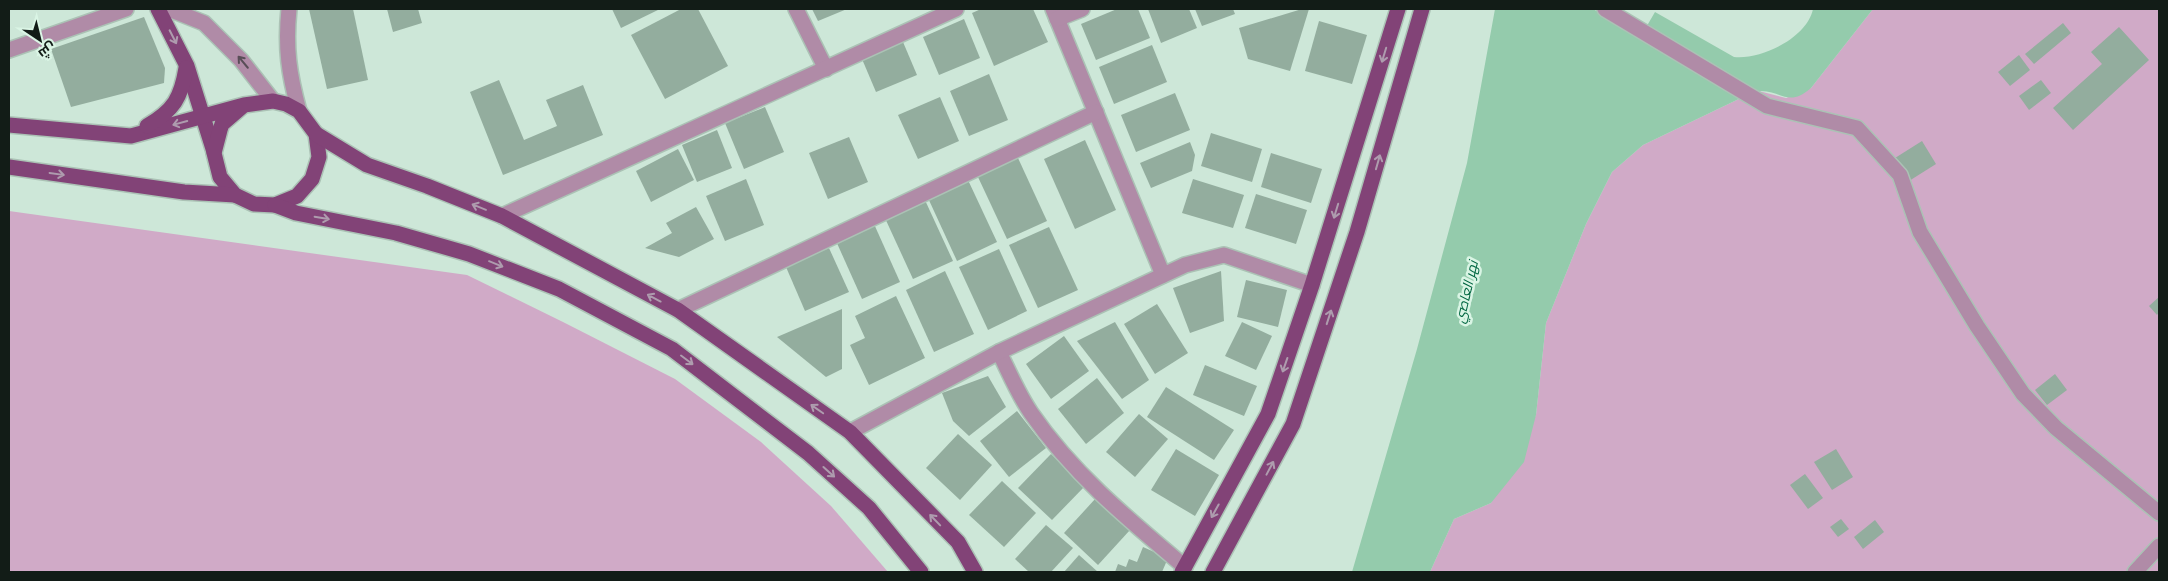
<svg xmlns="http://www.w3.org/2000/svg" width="2168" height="581" viewBox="0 0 2168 581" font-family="'Public Sans',Cairo,sans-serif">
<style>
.green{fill:#d0aac7}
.water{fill:#94cbac}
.building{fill:#93ad9e}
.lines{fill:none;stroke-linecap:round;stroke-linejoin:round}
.minor-casing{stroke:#abc2b5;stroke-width:18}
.major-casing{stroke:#abc2b5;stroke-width:18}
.minor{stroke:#b08ba7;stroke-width:15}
.major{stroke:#824377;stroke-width:15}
.oneway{stroke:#ae9cae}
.oneway2{stroke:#594e58}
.labels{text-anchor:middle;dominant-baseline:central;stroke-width:5;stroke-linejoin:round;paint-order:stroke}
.water-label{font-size:14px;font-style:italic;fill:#016641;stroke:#daf5e5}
</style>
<rect width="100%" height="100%" fill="#cde7d8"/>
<g class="green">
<path d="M1873 9H2159V572H1430L1454 519 1491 503 1536 415 1546 323 1586 224 1612 172 1643 145 1745 96 1759 91 1786 98 1811 88Z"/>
<path d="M9 211 467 275 563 322 675 379 761 442 831 506 888 572H9Z"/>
</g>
<path class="water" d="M1495 9H1593L1641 36 1655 12 1734 57C1761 60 1807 38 1813 9H1873L1811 88C1789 107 1784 92 1761 91 1756 91 1749 94 1745 96L1643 145 1612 172 1586 224 1546 323 1536 415 1524 462 1491 503 1454 519 1430 572H1352L1417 349 1467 163Z"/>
<g class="building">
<path d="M309 9H353L368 80 327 89Z"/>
<path d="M387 9H418L422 23 393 32Z"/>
<path d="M612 9H660L621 28Z"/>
<path d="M681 9H698L728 66 665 99 631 35Z"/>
<path d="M812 9H847L818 21Z"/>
<path d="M981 9H1033L1048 42 994 66 972 13Z"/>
<path d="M1117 9H1138L1150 38 1096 60 1081 24Z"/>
<path d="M1148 9H1189L1197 28 1161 43Z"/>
<path d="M1195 9H1233L1235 14 1202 26Z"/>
<path d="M1302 9H1309L1290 71 1248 59 1239 28Z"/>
<path d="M144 17 165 68 164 83 71 107 51 49Z"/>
<path d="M964 19 980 58 939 75 923 37Z"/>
<path d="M1319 21 1367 35 1352 84 1305 71Z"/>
<path d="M2063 23 2071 33 2034 64 2025 54Z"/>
<path d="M2119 27 2149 60 2073 130 2053 108 2102 64 2091 52Z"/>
<path d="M903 42 917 75 876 92 862 59Z"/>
<path d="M1152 45 1167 82 1114 104 1099 67Z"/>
<path d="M2019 55 2030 70 2010 86 1998 72Z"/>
<path d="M989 74 1008 120 969 136 950 91Z"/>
<path d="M499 80 524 140 557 126 546 100 583 85 603 135 503 175 470 92Z"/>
<path d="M2041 80 2051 93 2029 110 2019 96Z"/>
<path d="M1175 93 1190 130 1136 152 1121 115Z"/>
<path d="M940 97 959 141 918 159 898 115Z"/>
<path d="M765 107 784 152 744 169 725 123Z"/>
<path d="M717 130 732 168 697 182 682 145Z"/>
<path d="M1211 133 1262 149 1252 182 1201 166Z"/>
<path d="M849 137 868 182 828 199 809 153Z"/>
<path d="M1085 140 1116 210 1075 229 1044 159Z"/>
<path d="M1922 141 1936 164 1909 181 1895 158Z"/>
<path d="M1190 142 1195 155 1192 171 1151 188 1140 163Z"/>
<path d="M678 149 694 180 651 202 636 171Z"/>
<path d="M1271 153 1322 169 1311 203 1261 187Z"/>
<path d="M1018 158 1047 221 1007 239 978 177Z"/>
<path d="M746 179 764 225 725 241 706 196Z"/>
<path d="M1193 179 1244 195 1233 228 1182 213Z"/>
<path d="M968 180 997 242 957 261 928 198Z"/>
<path d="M1256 194 1307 210 1296 244 1245 228Z"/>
<path d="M924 198 953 261 913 279 884 216Z"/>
<path d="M696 207 714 239 679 257 645 248 672 233 666 223Z"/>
<path d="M874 224 900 282 862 299 836 241Z"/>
<path d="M1049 227 1078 290 1038 308 1009 245Z"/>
<path d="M829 248 849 292 805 311 786 267Z"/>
<path d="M999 249 1027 311 988 330 959 267Z"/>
<path d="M945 271 974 334 934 352 906 290Z"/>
<path d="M1221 271 1224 321 1190 333 1173 288Z"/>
<path d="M1246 280 1287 290 1278 327 1237 317Z"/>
<path d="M896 296 925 358 869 385 850 345 865 338 855 316Z"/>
<path d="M2159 297V312L2157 315 2149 306Z"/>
<path d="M1157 304 1188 353 1155 374 1124 324Z"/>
<path d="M842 309V369L826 377 777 337Z"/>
<path d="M1115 322 1149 380 1122 399 1077 341Z"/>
<path d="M1242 322 1272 336 1256 370 1225 356Z"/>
<path d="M1064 336 1089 371 1051 399 1026 364Z"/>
<path d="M1205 365 1257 386 1244 416 1193 395Z"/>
<path d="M2055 374 2067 390 2047 405 2035 390Z"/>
<path d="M988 376 1006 407 969 436 953 421 942 393Z"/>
<path d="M1097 378 1124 413 1086 444 1058 409Z"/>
<path d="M1166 387 1234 430 1214 460 1147 417Z"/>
<path d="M1017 411 1046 448 1009 477 980 441Z"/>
<path d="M1139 414 1168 439 1135 477 1106 452Z"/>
<path d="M958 434 992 465 960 500 926 468Z"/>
<path d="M1176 449 1219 475 1195 516 1151 490Z"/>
<path d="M1836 449 1853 477 1832 490 1814 462Z"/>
<path d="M1051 454 1085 486 1052 520 1018 488Z"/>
<path d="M1805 474 1823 498 1808 509 1790 485Z"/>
<path d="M1002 481 1036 513 1004 547 969 515Z"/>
<path d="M1096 498 1130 530 1098 565 1064 533Z"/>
<path d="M1841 519 1849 529 1838 537 1830 527Z"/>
<path d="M1875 520 1884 532 1863 549 1854 537Z"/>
<path d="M1046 525 1073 548 1051 572H1029L1015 559Z"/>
<path d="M1143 547 1168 558 1162 572H1115L1118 564 1126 567 1129 559 1137 562Z"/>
<path d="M1079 555 1098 572H1064Z"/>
</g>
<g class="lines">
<g class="minor-casing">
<g id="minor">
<path d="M169 9 204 23 241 60 273 101"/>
<path d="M289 9C285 48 289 74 299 111"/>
<path d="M796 9 826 69"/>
<path d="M1053 9 1163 275"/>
<path d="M1605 9 1767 106 1857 128 1900 175 1920 232 1977 326 2023 394 2056 428 2159 513"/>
<path d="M1057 19 1082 9"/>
<path d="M9 50 126 9"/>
<path d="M502 216 956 9"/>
<path d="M678 310 1096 112"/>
<path d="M999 352C1009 372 1018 394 1031 413 1073 474 1129 520 1185 567"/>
<path d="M850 432 999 352 1185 265 1224 255 1312 285"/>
<path d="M2135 572 2159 546"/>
</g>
</g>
<g class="major-casing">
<g id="major">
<path d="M158 9 187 66 214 152"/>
<path d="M9 125 131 136 244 105 273 101 286 104 299 111 316 134 319 157 312 179 297 196 275 205 254 204 235 195 220 177 214 153 220 130 222 124 244 105"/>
<path d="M147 126C174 110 181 98 186 68"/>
<path d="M316 134 367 165 427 186 502 216 678 310 850 432 958 542 975 572"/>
<path d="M9 167 184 192 235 195"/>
<path d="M275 205 296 213 396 233 469 254 559 289 672 349 808 453 869 508 921 572"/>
<path d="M1182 572 1268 414 1312 285 1398 9"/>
<path d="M1213 572 1293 424 1357 232 1422 9"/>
</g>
</g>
<use href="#minor" class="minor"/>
<use href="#major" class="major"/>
</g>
<defs><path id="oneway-shaft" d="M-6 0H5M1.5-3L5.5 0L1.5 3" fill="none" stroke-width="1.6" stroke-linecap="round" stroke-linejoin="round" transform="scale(1.25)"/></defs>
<g class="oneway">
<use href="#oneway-shaft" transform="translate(173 37) rotate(63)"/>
<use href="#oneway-shaft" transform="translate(1384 55) rotate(107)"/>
<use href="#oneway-shaft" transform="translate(180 123) rotate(165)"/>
<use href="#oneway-shaft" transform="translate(1378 162) rotate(-74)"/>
<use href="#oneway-shaft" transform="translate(57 174) rotate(8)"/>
<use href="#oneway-shaft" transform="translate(479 207) rotate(-158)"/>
<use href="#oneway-shaft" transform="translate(1336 211) rotate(107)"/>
<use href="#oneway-shaft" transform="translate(322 218) rotate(10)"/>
<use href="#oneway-shaft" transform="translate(496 264) rotate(22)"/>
<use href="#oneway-shaft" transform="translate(654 298) rotate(-152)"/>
<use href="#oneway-shaft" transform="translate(1329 317) rotate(-72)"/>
<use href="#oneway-shaft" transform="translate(687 360) rotate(37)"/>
<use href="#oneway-shaft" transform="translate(1285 365) rotate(109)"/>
<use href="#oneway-shaft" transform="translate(817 409) rotate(-145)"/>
<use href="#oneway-shaft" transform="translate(1270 468) rotate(-62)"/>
<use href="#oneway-shaft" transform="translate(829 472) rotate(42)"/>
<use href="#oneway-shaft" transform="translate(1215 511) rotate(119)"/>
<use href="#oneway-shaft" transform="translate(935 520) rotate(-134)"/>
</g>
<use class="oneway2" href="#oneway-shaft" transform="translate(243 62) rotate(-130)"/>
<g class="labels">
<g class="water-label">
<text transform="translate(1466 292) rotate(-77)">نهر العاصي</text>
</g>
</g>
<rect width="2168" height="581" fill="none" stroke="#121c17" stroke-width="20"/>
<g transform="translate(40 40) rotate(145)" stroke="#daf5e5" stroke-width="4" paint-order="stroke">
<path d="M0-4L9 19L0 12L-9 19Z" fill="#121c17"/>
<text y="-8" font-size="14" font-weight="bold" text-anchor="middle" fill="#121c17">ش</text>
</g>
</svg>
